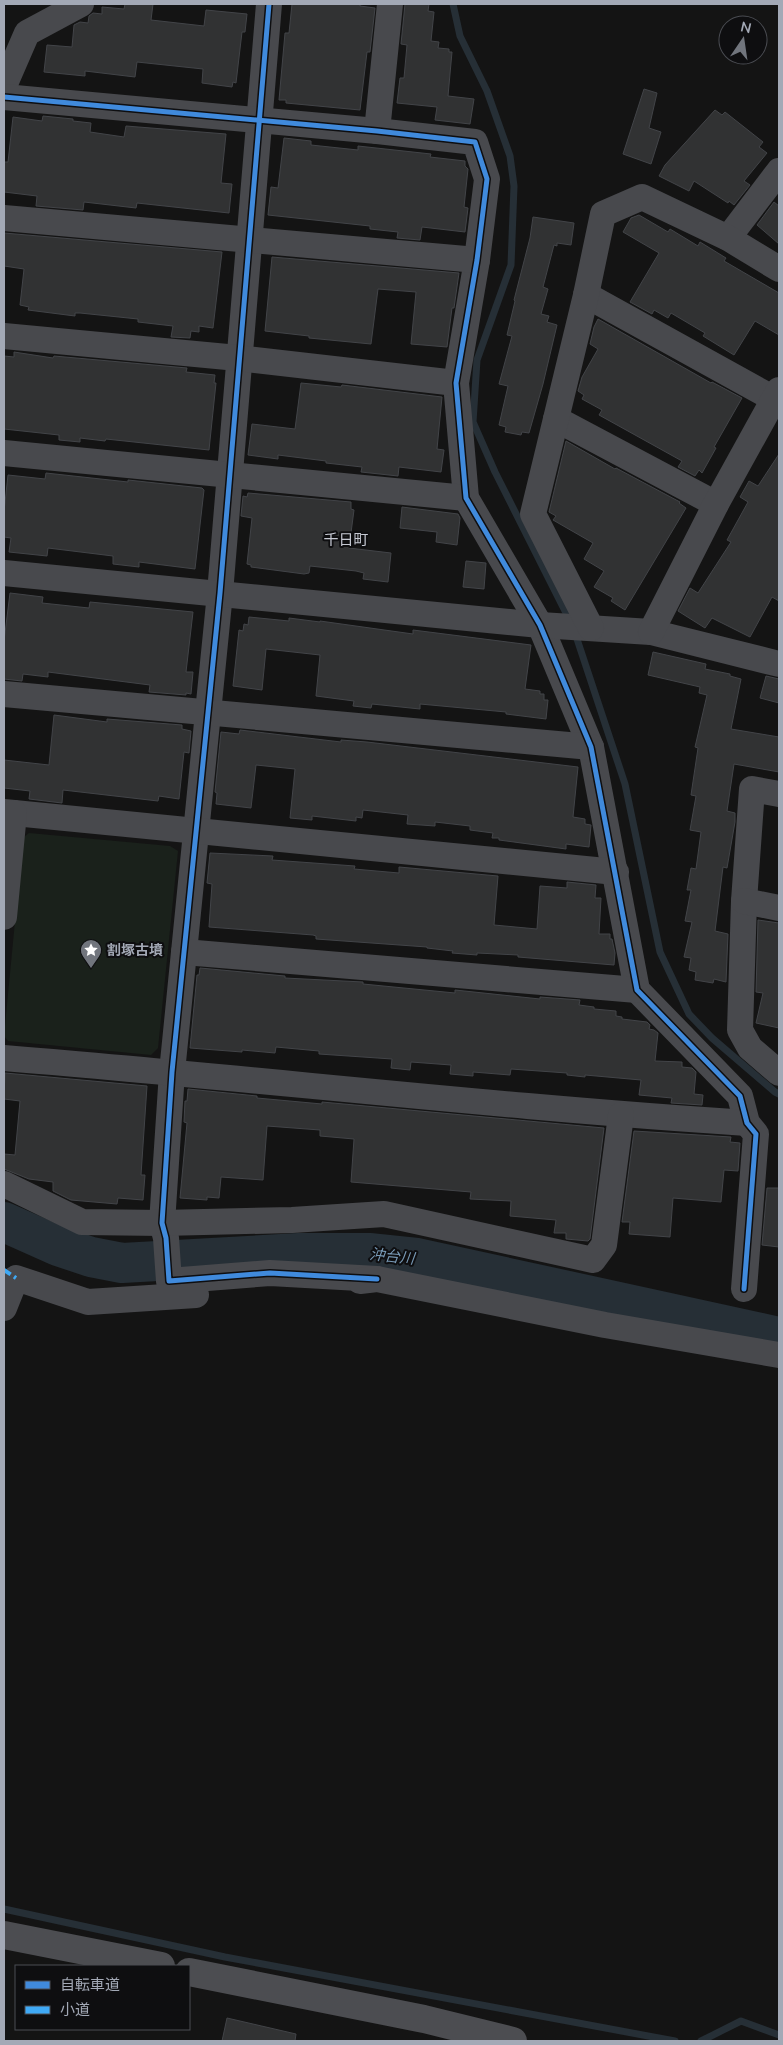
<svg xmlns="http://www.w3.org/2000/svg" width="783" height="2045" viewBox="0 0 783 2045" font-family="Mulish,'Noto Sans JP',sans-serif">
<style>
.green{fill:#1a211b}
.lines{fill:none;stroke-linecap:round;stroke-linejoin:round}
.stream{stroke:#262f36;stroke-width:7}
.river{stroke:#262f36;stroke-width:40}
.building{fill:#313233;stroke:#424448}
.street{stroke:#48494d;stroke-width:26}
.secondary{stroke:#4c4d51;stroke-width:28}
.quiet{stroke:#3fa9f5;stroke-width:4;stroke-dasharray:8 4;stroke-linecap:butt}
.cycleway-casing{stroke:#0e0e10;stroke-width:8}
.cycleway{stroke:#408adc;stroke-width:5}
.labels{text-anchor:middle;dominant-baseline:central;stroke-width:4;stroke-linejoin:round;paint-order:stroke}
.poi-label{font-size:14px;font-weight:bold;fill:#a3a9b6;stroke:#0e0e10;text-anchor:start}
.neighbourhood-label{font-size:15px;fill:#c5c8d2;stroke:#0e0e10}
.water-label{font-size:15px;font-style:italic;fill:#7798b4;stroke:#0e0e10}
</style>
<rect width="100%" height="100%" fill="#141414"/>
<path class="green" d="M29 833 170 846 178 851 158 1048 151 1055 8 1041 4 1036 23 838Z"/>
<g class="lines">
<g class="stream">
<path d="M453 4 460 36 487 91 510 156 514 186 511 265 477 360 473 422 495 472 570 621"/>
<path d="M575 633 625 784 660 952 689 1014 712 1038 775 1092 779 1094"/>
<path d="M4 1909 225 1957 675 2041"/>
<path d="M701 2041 741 2021 779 2035"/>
</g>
<path class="river" d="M4 1222 58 1246 91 1257 122 1263 299 1253H369L417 1258 779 1337"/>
</g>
<g class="building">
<path d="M125 4H153L151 20 204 26 206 10 247 14 245 32H242L236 83 233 82 232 87 202 83 203 69 137 62 135 77 85 71V76L44 72 47 45 72 47 74 25 80 22 88 23 89 16 93 13 102 14V7L124 9Z"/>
<path d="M292 4H360V6L375 8 370 52H367L360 110 286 103V100H279L285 33H289Z"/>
<path d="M405 4H429L428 11 434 12 431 41 439 42 438 48 449 49V52H452L448 96 474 99 470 124 435 120 437 107 397 103 400 78H404L407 45 401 44Z"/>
<path d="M644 89 657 93 649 128 661 132 651 164 623 154Z"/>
<path d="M715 110 722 115 725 112 763 142 759 147 767 153 744 181 750 185 734 205 729 201 728 203 694 181 689 191 659 176 665 165Z"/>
<path d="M43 116 73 119V121L91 123 90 132 124 137 126 126 226 134 221 183 232 184 229 213 137 203 136 208 84 202 83 210 36 206 37 196 4 192V162H8L13 117 42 121Z"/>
<path d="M284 138 311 141V145L358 150V146L431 154 430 157 465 161V166L468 169 464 207 468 208 465 232 422 227 420 240 397 238 398 232 370 229V226L268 215 271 187 278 188Z"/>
<path d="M774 202 779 206V244L757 225Z"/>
<path d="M639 215 668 232 670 229 698 246 700 242 726 258 724 261 779 293V335L755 321 734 355 703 336 705 333 671 313 668 318 654 310 652 314 630 302 659 253 623 232 631 218Z"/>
<path d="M533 217 574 223 571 245 557 243V246L554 245 543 287 548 289 541 314 549 316 547 322 557 325 543 384 529 433 522 432 521 435 505 432 506 427 499 425 508 386 499 384 512 336 507 335 515 301 514 300 530 238Z"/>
<path d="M4 233 222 252 213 328 199 326V332L191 331 190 338 171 337 173 326 138 322V319L80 313H75V316L28 310 29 307 20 305 24 269 4 266Z"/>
<path d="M272 257 459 273 454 308H452L447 347 411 344 416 292 378 289 371 344 309 338V336L265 331Z"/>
<path d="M598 319 711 383 712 382 742 398 714 447 716 448 702 473 699 470 695 476 678 467 682 461 599 415 602 410 582 399 584 395 578 391 582 377 598 349 590 344 594 327Z"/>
<path d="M14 352 53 358 54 356 187 368 186 372 215 375 214 383H216L209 450 106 439 105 441 80 438V442L59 440V435L4 429V356L14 357Z"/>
<path d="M301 383 341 387 342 385 442 397 437 449 444 450 441 472 399 467 398 476 361 472 362 467 326 463V461L278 455V459L248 455 252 424 295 429Z"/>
<path d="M566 441 615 469 616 468 680 502 679 503 686 508 625 610 611 601 613 598 594 587 604 571 584 559 593 543 553 520 556 516 549 512Z"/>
<path d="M779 454V601L772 597 750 637 712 618 705 628 678 611 690 588 698 593 731 542 727 540 748 502 740 497 749 481 758 486Z"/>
<path d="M46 473 128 482V480L202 488 204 490 195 569 139 562V567L113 564V556L48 548 47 556 9 552 11 538 4 537V512L8 475 45 479Z"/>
<path d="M248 493 351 502V509L354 510 349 548 391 553 388 582 363 579 364 573 356 571 310 566 309 573 304 574 251 567V565L247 564 252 518 241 516 243 496 247 497Z"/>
<path d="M402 507 458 514 460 518 457 545 436 542 437 532 400 528Z"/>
<path d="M466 561 486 563 484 589 463 587Z"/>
<path d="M10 593 43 597 42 603 89 608 90 602 193 612 186 672H193L191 694 186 693V695L149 692 150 685 48 672V677L23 674 22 681 4 679V641Z"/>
<path d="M249 617 289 621V618L320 622V621L413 634V630L531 645 525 689 540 691V694H544V700H548L546 719 506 714V712L420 704V709L372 704 371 708 353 706 354 701 316 696 320 655 266 649 262 690 233 686 239 630 243 631 244 624 248 625Z"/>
<path d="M653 652 706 664 705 669 730 674V676L741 679 731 729 779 737V772L734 764 727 811 735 813V822L727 868 723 867 715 931 728 934 726 982 714 979 713 983 695 980 696 972 689 970 691 958 684 957 692 922 685 921 691 890H687L691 868 696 869 701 832 690 830 696 796 691 795 698 748 695 747 707 695 699 693 700 687 648 675Z"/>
<path d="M766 676 779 679V703L760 698Z"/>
<path d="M54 715 107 722V719L182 725V729L191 731 189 753 184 752 179 799 159 796 158 801 63 790 62 803 29 799 30 791 4 788V760L49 765Z"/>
<path d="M240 730 341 742V740L367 742 578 767 573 817 585 819V824L591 825 589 847 566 844V849L499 840V838H492L493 833 470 830V826L435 822V826L407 824 408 815 363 810 362 818 356 817V821L312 816V820L290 818 295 769 256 765 251 808 216 804 217 793 215 792 221 732 239 734Z"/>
<path d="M210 853 273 856 272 860 355 866 354 869 399 873V867L498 876 494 925 537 929 540 886 567 888V882L596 885 595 898H601L599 934H610V939H612L615 953 614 965 518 957V955L477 953V955L452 953 453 951 427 948V947L316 939V936L313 935 209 927 212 884 207 883Z"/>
<path d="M758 920 779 923V1028L756 1023 763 993 756 992Z"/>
<path d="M200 968 285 976V978L363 982V984L455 993V990L540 999V997L580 1000 579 1005 594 1007V1009L616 1011V1016L622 1017V1019L647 1022 650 1025 649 1029 654 1030 658 1033 655 1061 682 1062V1067L692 1068 696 1072 694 1094 703 1095 702 1105 671 1103 672 1098 639 1095 641 1080 585 1075V1077L567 1075V1073L511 1069 510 1075 473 1072V1076L450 1074 451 1065 411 1062 410 1070 391 1068 392 1059 319 1054V1051L276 1047 275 1053 242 1050V1052L190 1048 197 975H199Z"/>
<path d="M5 1073 147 1086 141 1175H145L143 1200 118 1198 117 1204 71 1200 53 1191V1182L29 1179 4 1169V1154L15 1155 20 1101 4 1099Z"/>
<path d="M188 1089 257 1096V1098L322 1104V1102L604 1128 590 1239 588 1241 566 1239V1233H554L556 1220 510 1216 511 1201 470 1199 471 1192 351 1182 354 1139 320 1136V1130L267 1126 263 1180 221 1177 219 1198 207 1197V1200L180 1198 187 1123 184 1122 185 1101H187Z"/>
<path d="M634 1131 731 1137 730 1142 740 1143 738 1171 724 1170 721 1202 673 1198 670 1237 629 1234 630 1222H622Z"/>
<path d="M767 1188H779V1247L762 1245Z"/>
<path d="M227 2018 296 2034 295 2041H222Z"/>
</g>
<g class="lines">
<g class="street">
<path d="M269 4 220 593 172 1072 162 1223 166 1238 169 1281 270 1273 377 1279"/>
<path d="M4 86 27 33 81 4"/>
<path d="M4 97 377 131 475 142 487 179 477 260 456 383 466 498 540 625 591 747 637 990 740 1096 747 1123 756 1134 744 1289"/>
<path d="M377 131 390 4"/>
<path d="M4 218 477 260"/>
<path d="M728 238 779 171"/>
<path d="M586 295 774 399"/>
<path d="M4 336 238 358 456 383"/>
<path d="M556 419 716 504"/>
<path d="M4 453 466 498"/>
<path d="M4 573 540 625 651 632 779 664"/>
<path d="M591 628 533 514 586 295 603 214 642 197 728 238 779 269"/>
<path d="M651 632 716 504 779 390"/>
<path d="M4 694 591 747"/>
<path d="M779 794 752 789 744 901 740 1030 750 1048 779 1073"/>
<path d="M4 812 616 872"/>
<path d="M744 901 779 908"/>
<path d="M4 917 14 813"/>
<path d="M184 952 637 990"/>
<path d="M4 1058C252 1078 499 1107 747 1123"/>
<path d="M4 1184 82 1222 162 1223 292 1220 384 1214 593 1260 604 1245 621 1115"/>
<path d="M360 1281 377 1279 605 1325 779 1355"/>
<path d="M4 1308 16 1278 88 1302 196 1295"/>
</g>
<g class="secondary">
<path d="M4 1935 161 1966"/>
<path d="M189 1972 424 2019 513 2041"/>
</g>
<path class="quiet" d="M4 1270 16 1278"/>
<g class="cycleway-casing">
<g id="cycleway">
<path d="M269 4 220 593 172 1072 162 1223 166 1238 169 1281 270 1273 377 1279"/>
<path d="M4 97 377 131 475 142 487 179 477 260 456 383 466 498 540 625 591 747 637 990 740 1096 747 1123 756 1134 744 1289"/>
</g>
</g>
<use href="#cycleway" class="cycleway"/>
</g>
<defs>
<g id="sight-pin" transform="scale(1.125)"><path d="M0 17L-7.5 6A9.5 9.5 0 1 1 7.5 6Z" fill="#71757d" stroke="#0e0e10"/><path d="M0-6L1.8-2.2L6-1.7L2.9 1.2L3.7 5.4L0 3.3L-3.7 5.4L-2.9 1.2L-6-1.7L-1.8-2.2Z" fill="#fff"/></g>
</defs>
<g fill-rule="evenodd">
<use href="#sight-pin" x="91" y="950"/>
</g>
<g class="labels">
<g class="poi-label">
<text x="107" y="950">割塚古墳</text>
</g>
<g class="neighbourhood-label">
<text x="346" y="539">千日町</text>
</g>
<g class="water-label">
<text transform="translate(392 1256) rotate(6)">沖台川</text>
</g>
</g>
<rect width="783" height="2045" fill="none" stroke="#a3a9b6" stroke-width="10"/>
<rect x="15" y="1965" width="175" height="65" fill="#0e0e10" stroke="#4a4c52"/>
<rect x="25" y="1981" width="25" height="8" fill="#408adc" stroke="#4a4c52"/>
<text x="60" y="1990" font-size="15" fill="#a3a9b6">自転車道</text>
<rect x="25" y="2006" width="25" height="8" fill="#3fa9f5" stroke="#4a4c52"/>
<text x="60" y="2015" font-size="15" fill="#a3a9b6">小道</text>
<g transform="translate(743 40) rotate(13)"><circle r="24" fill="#0e0e10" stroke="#4a4c52"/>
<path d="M0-4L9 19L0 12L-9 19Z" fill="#71757d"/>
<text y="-8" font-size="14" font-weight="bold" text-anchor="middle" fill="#a3a9b6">N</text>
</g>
</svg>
